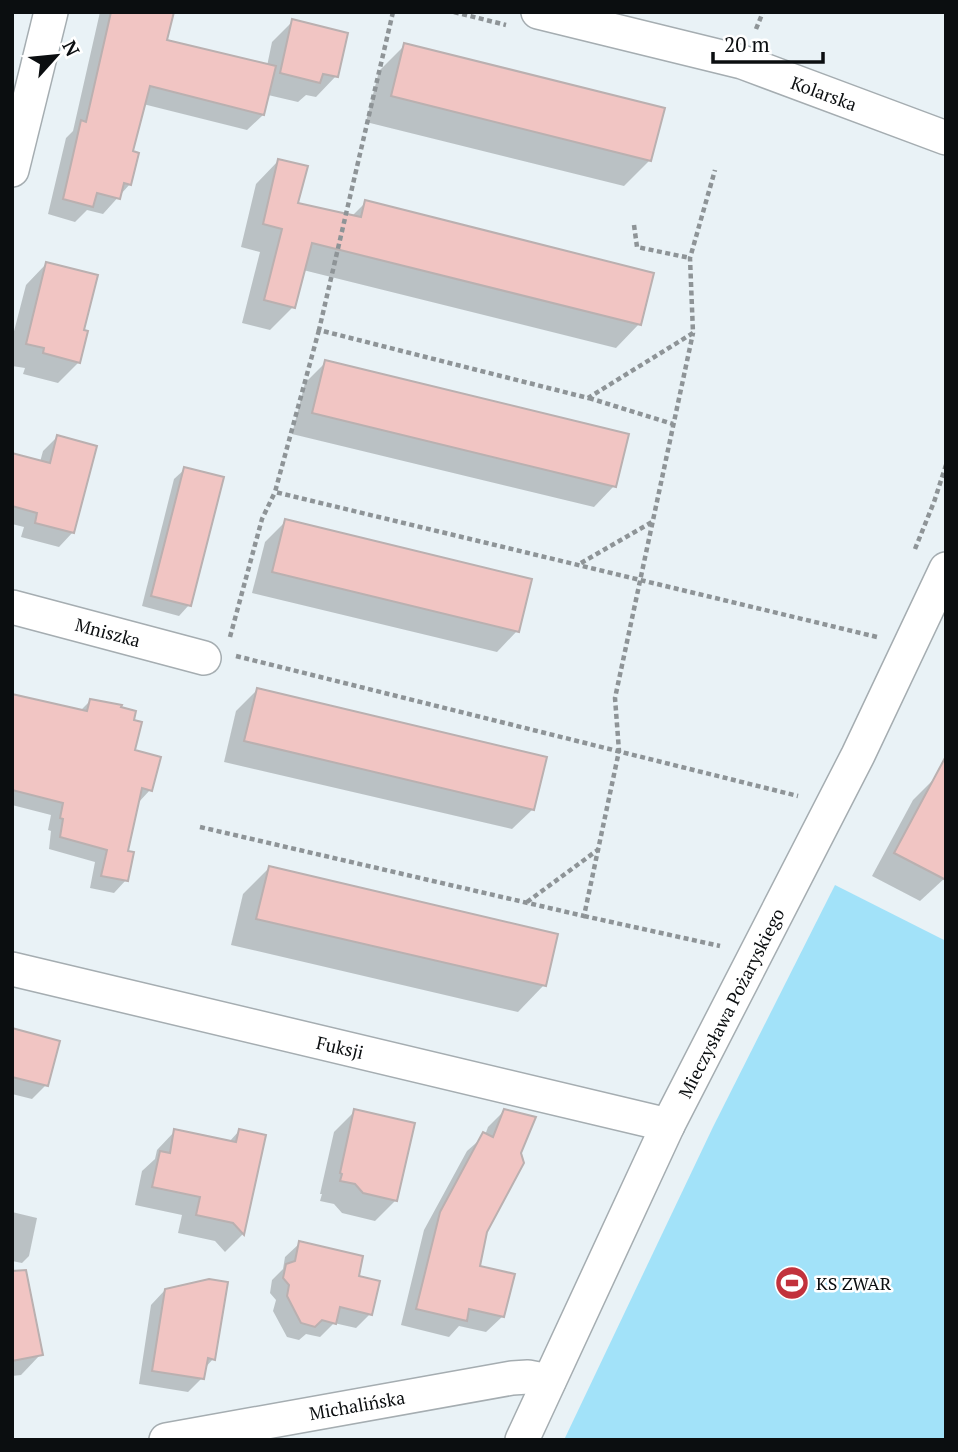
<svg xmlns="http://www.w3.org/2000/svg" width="958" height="1452" viewBox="0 0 958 1452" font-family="'PT Serif',serif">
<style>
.green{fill:#a2e2f9}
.shadow{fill:#0003}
.building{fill:#f1c5c3;stroke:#bab0b0;stroke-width:2}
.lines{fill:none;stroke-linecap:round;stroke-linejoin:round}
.minor-casing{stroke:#a5adb1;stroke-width:36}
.path{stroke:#8e9497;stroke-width:4.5;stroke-dasharray:5 3.5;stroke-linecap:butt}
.minor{stroke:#fff;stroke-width:33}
.labels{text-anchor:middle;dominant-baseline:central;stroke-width:5;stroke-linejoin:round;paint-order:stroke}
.street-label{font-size:18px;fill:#0b0e10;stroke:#fff}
.poi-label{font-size:18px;fill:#0b0e10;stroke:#fff;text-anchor:start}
</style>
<rect width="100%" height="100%" fill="#e9f2f6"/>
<path class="green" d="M835 885 946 941V1440H564L713 1127Z"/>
<g class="shadow">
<path d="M100 12H172L165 42 267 66 272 42 293 21 336 76 316 97 306 95 298 102 268 95 263 115 247 130 143 104 131 153 130 184 103 214 87 210 75 222 48 214 66 138 73 131Z"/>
<path d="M405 45 650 160 624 186 366 122 379 71Z"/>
<path d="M279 160 296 204 351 217 366 202 639 324 616 348 303 270 293 307 270 330 242 323 260 252 241 247 256 184Z"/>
<path d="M46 264 82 331 79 362 58 383 23 374 25 368 12 366V339L26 285Z"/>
<path d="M326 362 614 486 594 507 292 434 305 383Z"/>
<path d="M57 437 73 532 59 547 21 537 24 527 12 524V455L40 462 43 451Z"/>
<path d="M185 469 189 605 179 616 142 606 174 479Z"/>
<path d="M286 521 517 631 497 652 252 593 265 542Z"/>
<path d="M257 690 533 809 512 829 224 762 236 711Z"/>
<path d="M12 696 80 711 90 701 133 751 150 790 138 803 126 852V880L114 893 90 888 95 862 49 849 51 831 48 830 51 815 12 805Z"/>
<path d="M936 777 946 877 920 901 872 876 913 800Z"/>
<path d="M269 868 544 985 518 1012 231 945 243 894Z"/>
<path d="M12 1030 46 1085 32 1099 12 1094Z"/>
<path d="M355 1111 396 1200 375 1221 342 1213 334 1204 320 1201 322 1194H320L334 1132Z"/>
<path d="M504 1111 486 1232 478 1267 503 1316 486 1332 459 1326 449 1337 401 1325 424 1230 467 1151 485 1135 488 1127Z"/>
<path d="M175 1131 229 1142 239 1131 263 1136 243 1234 225 1252 215 1241 178 1233 182 1215 135 1205 142 1171 155 1159 157 1150Z"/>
<path d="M12 1212 37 1218 29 1256 22 1263 12 1261Z"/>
<path d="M300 1243 356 1277 370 1314 356 1328 334 1323 320 1337 306 1334 299 1340 287 1337 273 1311 276 1300 270 1293 272 1280 283 1269 285 1257Z"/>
<path d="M165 1290 213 1359 204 1369 202 1378 188 1392 139 1384 151 1305Z"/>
<path d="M12 1323 41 1354 21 1375 12 1376Z"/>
</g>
<g class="building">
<path d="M111 12H174L167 40 276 66 264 115 150 86 133 151 139 153 131 185 124 183 120 199 97 193 93 207 63 199 81 120 86 122Z"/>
<path d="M292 19 348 33 338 77 323 74 320 83 280 73Z"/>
<path d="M404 43 665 108 651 161 391 96Z"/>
<path d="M278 159 308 166 298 203 361 217 365 200 654 273 641 325 312 243 295 308 264 300 282 229 263 224Z"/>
<path d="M46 262 98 275 84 330 88 331 80 363 43 353 44 348 26 344Z"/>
<path d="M325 360 629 434 616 487 312 413Z"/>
<path d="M57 435 97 446 74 533 35 523 37 513 12 506V453L50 463Z"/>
<path d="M184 467 224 477 191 606 151 596Z"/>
<path d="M285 519 532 579 519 632 272 572Z"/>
<path d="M257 688 547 757 534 810 244 741Z"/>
<path d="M12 694 87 711 90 699 122 705 121 707 136 711 134 720 142 722 135 750 161 757 152 791 142 788 128 851 134 852 128 881 101 876 107 850 60 837 63 819 60 818 63 803 12 790Z"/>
<path d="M946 756V880L894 853Z"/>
<path d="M269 866 558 934 546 986 256 919Z"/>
<path d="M12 1028 60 1041 48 1086 12 1077Z"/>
<path d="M354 1109 415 1123 397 1201 363 1193 355 1184 340 1181 342 1174 340 1173Z"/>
<path d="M504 1109 536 1117 521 1153 524 1163 487 1232 480 1266 515 1274 504 1317 469 1309 467 1321 416 1309 440 1212 483 1132 493 1137Z"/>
<path d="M174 1129 236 1142 239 1129 266 1135 244 1235 233 1223 196 1215 200 1197 152 1187 160 1151 170 1153Z"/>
<path d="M299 1241 363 1256 359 1276 380 1281 372 1315 340 1307 336 1324 322 1320 315 1327 301 1323 287 1296 289 1285 283 1278 286 1264 295 1261Z"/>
<path d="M26 1270 43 1355 12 1361V1271Z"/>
<path d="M209 1279 228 1282 215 1360 208 1358 204 1379 152 1371 165 1289Z"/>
</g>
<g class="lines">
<g class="minor-casing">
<g id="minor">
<path d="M538 12 742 62 946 138"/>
<path d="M12 170 51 12"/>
<path d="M12 607 204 658"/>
<path d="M12 969 668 1125"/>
<path d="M166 1440 512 1378 528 1377 549 1381"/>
<path d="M522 1440 668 1125 858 755 946 569"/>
</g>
</g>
<g class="path">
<path d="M393 12 319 330 588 398 693 333 690 258 715 170"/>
<path d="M454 12 506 25"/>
<path d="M756 29 763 12"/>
<path d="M634 225 637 247 690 258"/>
<path d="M319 330 275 492 877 637"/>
<path d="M589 398 673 424"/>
<path d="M915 549 934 502 946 465"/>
<path d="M581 563 652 522"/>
<path d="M230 637 262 519 275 492"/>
<path d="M236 656 798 796"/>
<path d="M200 827 584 916 619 751 615 698 693 333"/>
<path d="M527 902 599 849"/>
<path d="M584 916 720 946"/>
</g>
<use href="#minor" class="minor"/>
</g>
<defs>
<g id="stadium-disc" transform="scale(1.75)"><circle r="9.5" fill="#c2323c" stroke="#fff"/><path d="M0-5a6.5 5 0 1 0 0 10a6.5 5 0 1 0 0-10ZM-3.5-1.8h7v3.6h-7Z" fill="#fff"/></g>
</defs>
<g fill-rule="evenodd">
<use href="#stadium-disc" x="792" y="1283"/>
</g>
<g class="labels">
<g class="street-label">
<text transform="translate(824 93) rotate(20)">Kolarska</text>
<text transform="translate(108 632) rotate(15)">Mniszka</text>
<text transform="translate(731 1003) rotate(-63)">Mieczysława Pożaryskiego</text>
<text transform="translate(340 1047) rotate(13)">Fuksji</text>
<text transform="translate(357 1405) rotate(-10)">Michalińska</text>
</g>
<g class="poi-label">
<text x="816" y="1283">KS ZWAR</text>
</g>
</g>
<rect width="958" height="1452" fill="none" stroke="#0b0e10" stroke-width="28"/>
<g transform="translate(56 56) rotate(63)" stroke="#ffffff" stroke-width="5" paint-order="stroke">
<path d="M0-5L12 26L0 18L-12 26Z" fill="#0b0e10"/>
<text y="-10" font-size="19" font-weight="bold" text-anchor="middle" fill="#0b0e10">N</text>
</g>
<path d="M713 52v10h110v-10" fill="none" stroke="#0b0e10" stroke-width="3.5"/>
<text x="724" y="52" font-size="21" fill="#0b0e10" stroke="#ffffff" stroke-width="5" paint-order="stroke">20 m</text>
</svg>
